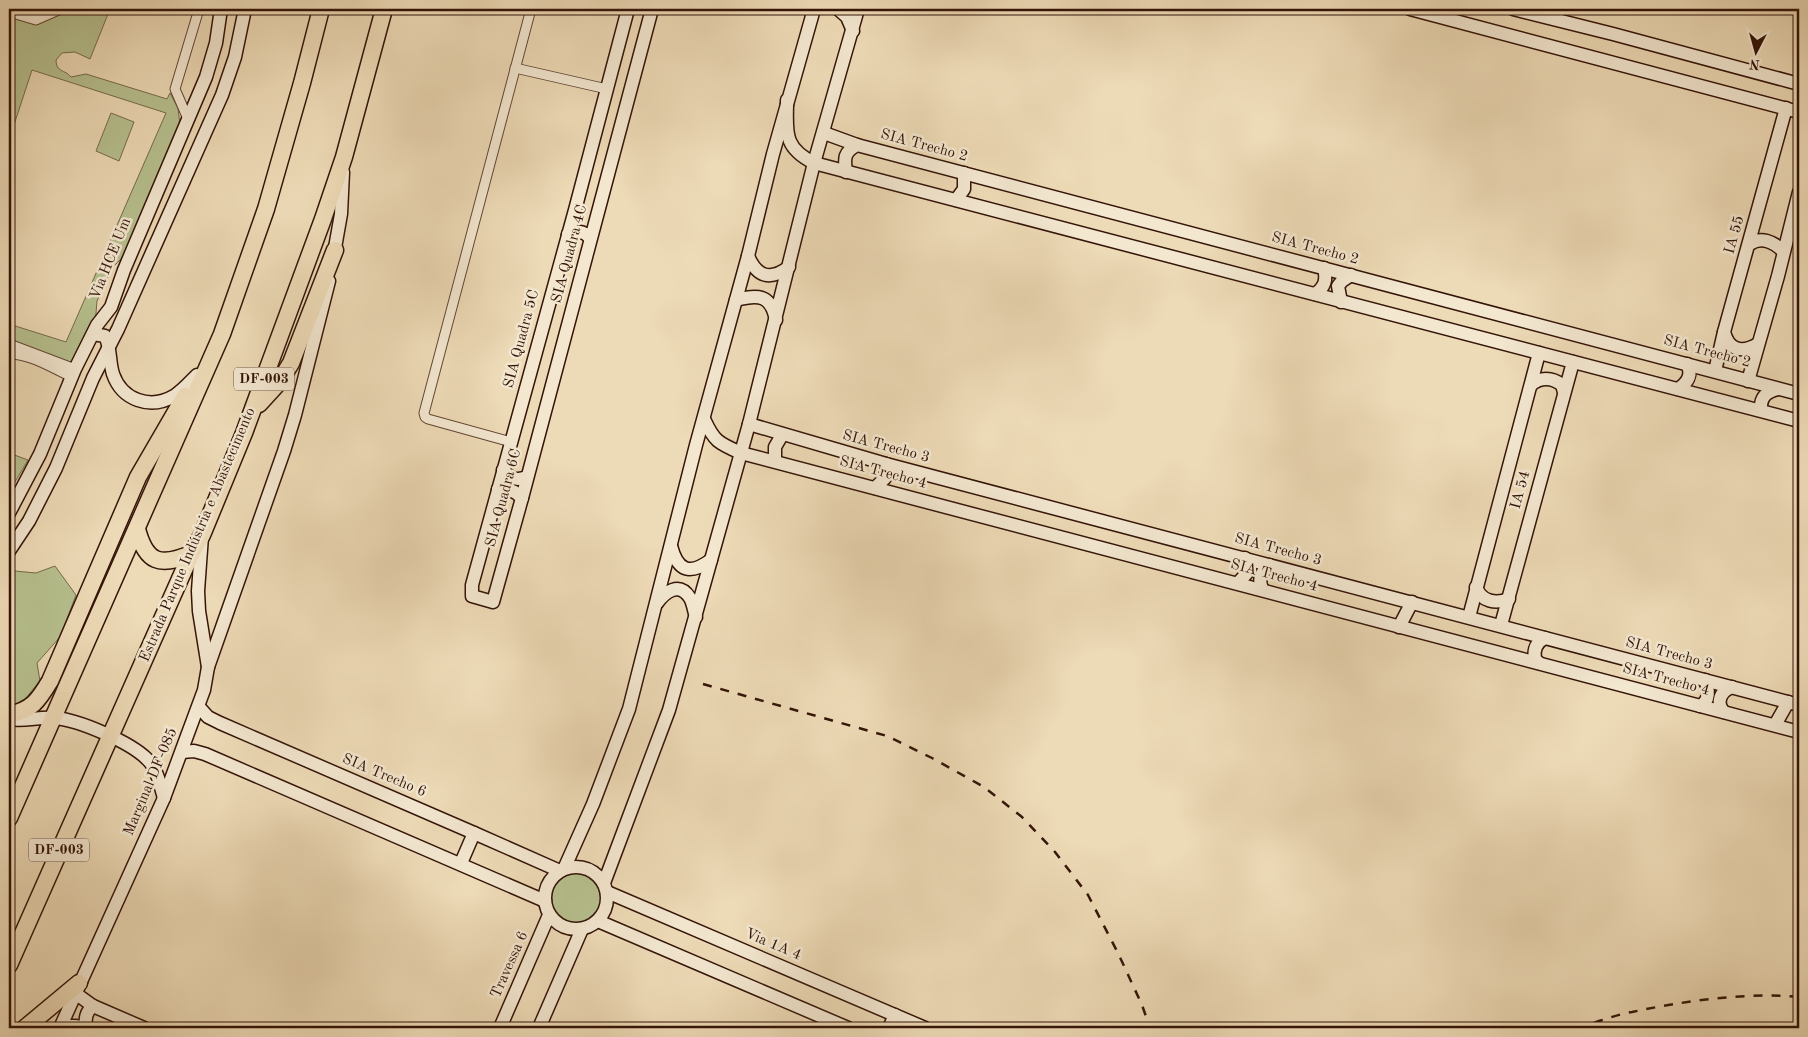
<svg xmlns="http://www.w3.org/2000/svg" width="1808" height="1037" viewBox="0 0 1808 1037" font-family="'Old Standard TT',serif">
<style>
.green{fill:#b7c08f;stroke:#766a4c}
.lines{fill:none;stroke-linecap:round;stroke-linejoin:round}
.street-casing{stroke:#624634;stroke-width:11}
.secondary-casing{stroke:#341408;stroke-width:15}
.highway-casing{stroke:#341408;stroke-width:19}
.street{stroke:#f3e7d0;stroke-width:9}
.secondary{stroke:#f3e7d0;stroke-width:12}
.highway{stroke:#eddab6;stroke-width:16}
.rail{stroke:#341408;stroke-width:2.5;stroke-dasharray:9 9;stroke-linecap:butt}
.labels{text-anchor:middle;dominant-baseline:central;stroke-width:5;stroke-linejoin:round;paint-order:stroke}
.shield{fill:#f3e7d0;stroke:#6d5344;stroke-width:1}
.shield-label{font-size:14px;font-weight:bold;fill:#341408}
.street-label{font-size:15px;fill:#341408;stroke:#f3e7d0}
</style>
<rect width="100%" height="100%" fill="#eddab6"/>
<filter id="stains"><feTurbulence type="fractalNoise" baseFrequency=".004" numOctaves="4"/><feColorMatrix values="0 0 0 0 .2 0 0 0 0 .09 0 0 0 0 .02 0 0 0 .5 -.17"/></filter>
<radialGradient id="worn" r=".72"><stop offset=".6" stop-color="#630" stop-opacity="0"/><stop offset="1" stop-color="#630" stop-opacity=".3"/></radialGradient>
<g class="green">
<path d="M72 9H110L90 59 75 52 62 53 56 60C56 73 65 69 71 77L86 74 167 99 170 93 178 108 180 125 124 256 112 268 97 301 95 325 71 367 9 341V324L66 342 166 113 32 70 9 140V12L39 23Z"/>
<path d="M111 113 134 122 119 161 96 151Z"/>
<path d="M9 453 28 460 9 492Z"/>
<path d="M55 566 76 595 60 637 37 663 40 681 25 699 12 707 9 706V577L15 571 36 573Z"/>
<circle cx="577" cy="898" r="26"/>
</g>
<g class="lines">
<g class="street-casing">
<g id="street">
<path d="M9 12 36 20 61 9"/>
<path d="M515 68 607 89"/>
<path d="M188 119 175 89 199 9"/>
<path d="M9 344 75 369"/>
<path d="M9 354C31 354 52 368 72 377"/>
<path d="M511 442 428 419 425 417 424 413 531 9"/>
</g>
</g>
<g class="secondary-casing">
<g id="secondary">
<path d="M628 9 575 210 472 585V596L493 602 522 498 652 9"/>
<path d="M838 9 847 17 853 31"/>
<path d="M1410 9 1799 112"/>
<path d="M1513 9 1613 34 1799 84"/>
<path d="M787 100C787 131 782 147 814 163L1799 421"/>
<path d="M824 133 857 145 1799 394"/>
<path d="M846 172C844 158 844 152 857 145"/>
<path d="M956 200 964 189V173"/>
<path d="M568 234C577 231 583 230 590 238"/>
<path d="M1750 244C1761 236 1774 242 1783 251"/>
<path d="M748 256C757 277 770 281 789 267"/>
<path d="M333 259 341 214 343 172"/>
<path d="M1315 294C1325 287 1327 280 1324 268"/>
<path d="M736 300C759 294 771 295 776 320"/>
<path d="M1341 302 1338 286 1342 281 1351 275"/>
<path d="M1724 332C1729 351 1742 353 1758 344"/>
<path d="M93 334 105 336C111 347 109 362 113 374 122 400 150 410 174 396 182 391 190 382 197 375"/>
<path d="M1715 371 1724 332 1786 108"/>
<path d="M1748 381 1778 276 1799 192"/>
<path d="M1531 385C1540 377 1552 377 1562 385L1564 392"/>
<path d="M1678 389C1687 383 1693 375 1687 364"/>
<path d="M1761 410C1760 397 1766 392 1778 389"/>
<path d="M704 419C714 441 718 443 741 453L1799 732"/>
<path d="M749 424 886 464 1799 705"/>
<path d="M775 461V447L782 435"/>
<path d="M503 470C511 479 516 481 527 477"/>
<path d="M875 488 885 478 886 464"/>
<path d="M498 489C508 489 515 490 522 498"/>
<path d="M9 513 40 454 75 369 97 325 111 307 124 270 206 77 216 43 221 9"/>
<path d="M671 546C678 572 690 575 711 560"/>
<path d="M9 551 29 521 56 468 93 378 118 329 222 95 235 57 245 9"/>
<path d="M1238 583 1247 573 1245 558"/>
<path d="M1476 587C1481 602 1496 604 1509 599"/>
<path d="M1262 589C1258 578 1261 573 1269 565"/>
<path d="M657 603C665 592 679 581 690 598 693 603 694 611 696 617"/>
<path d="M1469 617 1539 353"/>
<path d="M1501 625 1573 362"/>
<path d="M1399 627 1412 602"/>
<path d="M1539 663 1535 659C1533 649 1537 642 1545 638"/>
<path d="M208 667 284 451 295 415 329 281"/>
<path d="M1700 706C1710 701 1709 690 1705 680"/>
<path d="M199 707 208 717 220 723 474 833 560 871"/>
<path d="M1724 712C1715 702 1721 691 1732 687"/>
<path d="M9 719C25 722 40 716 55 718 79 720 130 742 147 759 157 768 160 785 164 798"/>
<path d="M1775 725 1788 702"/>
<path d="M182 752 194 751 205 754 545 901"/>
<path d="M461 863 474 833"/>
<circle cx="576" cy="898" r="31"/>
<path d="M564 869 593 804 629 709 696 445 748 256 773 154 814 9"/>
<path d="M604 883 669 710 749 424 814 163 858 9"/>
<path d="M607 892 925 1028"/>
<path d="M598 921 848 1028"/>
<path d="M75 993 93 1006 144 1028"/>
<path d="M61 1026H75L88 1028"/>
<path d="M86 1027C85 1018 86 1012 93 1006"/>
<path d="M60 1028 164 798 204 690 208 667 199 611 198 591 202 536"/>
<path d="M500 1028 549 915"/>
<path d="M539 1028 582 929"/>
<path d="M889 1028 895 1015"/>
</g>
</g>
<g class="highway-casing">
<g id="highway">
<path d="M259 404 280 381 291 363 335 250"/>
<path d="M137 529C146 563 160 567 191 554"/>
<path d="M9 715C32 710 38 701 50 681L138 477 185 396"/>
<path d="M9 818 222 334 266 209 302 83 321 9"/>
<path d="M9 965 191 554 202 535 244 433 323 219 344 157 384 9"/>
<path d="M25 1028 79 983"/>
</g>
</g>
<use href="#street" class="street"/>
<use href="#secondary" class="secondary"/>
<use href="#highway" class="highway"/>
<g class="rail">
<path d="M703 684 887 736 932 758 984 787 1022 817 1055 852 1088 895 1118 953 1142 1005 1150 1028"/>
<path d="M1577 1028C1595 1023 1614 1015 1632 1012 1684 1001 1747 992 1799 997"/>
</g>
</g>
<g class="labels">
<g class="shield">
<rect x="234" y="367.5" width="60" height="23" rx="4"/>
<rect x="29" y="838.5" width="60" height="23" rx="4"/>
</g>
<g class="shield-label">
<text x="264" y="379">DF-003</text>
<text x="59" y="850">DF-003</text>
</g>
<g class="street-label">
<text transform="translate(924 146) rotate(15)">SIA Trecho 2</text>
<text transform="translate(1735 235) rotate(-74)">IA 55</text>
<text transform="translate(1315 249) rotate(15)">SIA Trecho 2</text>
<text transform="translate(570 254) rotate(-75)">SIA Quadra 4C</text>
<text transform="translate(111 259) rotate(-68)">Via HCE Um</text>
<text transform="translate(522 339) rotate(-75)">SIA Quadra 5C</text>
<text transform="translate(1707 352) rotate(15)">SIA Trecho 2</text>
<text transform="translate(886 447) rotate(15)">SIA Trecho 3</text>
<text transform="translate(883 473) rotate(15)">SIA Trecho 4</text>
<text transform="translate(1521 490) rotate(-75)">IA 54</text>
<text transform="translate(504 498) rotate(-75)">SIA Quadra 6C</text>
<text transform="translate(198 535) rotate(-67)">Estrada Parque Indústria e Abastecimento</text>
<text transform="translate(1278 550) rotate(15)">SIA Trecho 3</text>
<text transform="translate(1274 576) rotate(15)">SIA Trecho 4</text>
<text transform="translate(1669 654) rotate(15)">SIA Trecho 3</text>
<text transform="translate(1666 680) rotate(15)">SIA Trecho 4</text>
<text transform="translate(384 776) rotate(23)">SIA Trecho 6</text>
<text transform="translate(151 782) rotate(-67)">Marginal DF-085</text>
<text transform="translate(773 945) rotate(23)">Via 1A 4</text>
<text transform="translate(510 965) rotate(-66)">Travessa 6</text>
</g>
</g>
<rect width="1808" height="1037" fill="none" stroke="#eddab6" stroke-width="30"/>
<rect x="10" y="10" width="1788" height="1017" fill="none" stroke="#341408" stroke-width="2.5"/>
<rect x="15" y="15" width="1778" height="1007" fill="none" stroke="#341408"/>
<g transform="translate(1756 52) rotate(186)" stroke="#f3e7d0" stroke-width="4" paint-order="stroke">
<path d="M0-4L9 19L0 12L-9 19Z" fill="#341408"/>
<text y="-8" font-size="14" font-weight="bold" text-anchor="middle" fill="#341408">N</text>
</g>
<rect width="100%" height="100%" filter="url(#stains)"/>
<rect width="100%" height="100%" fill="url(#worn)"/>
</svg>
